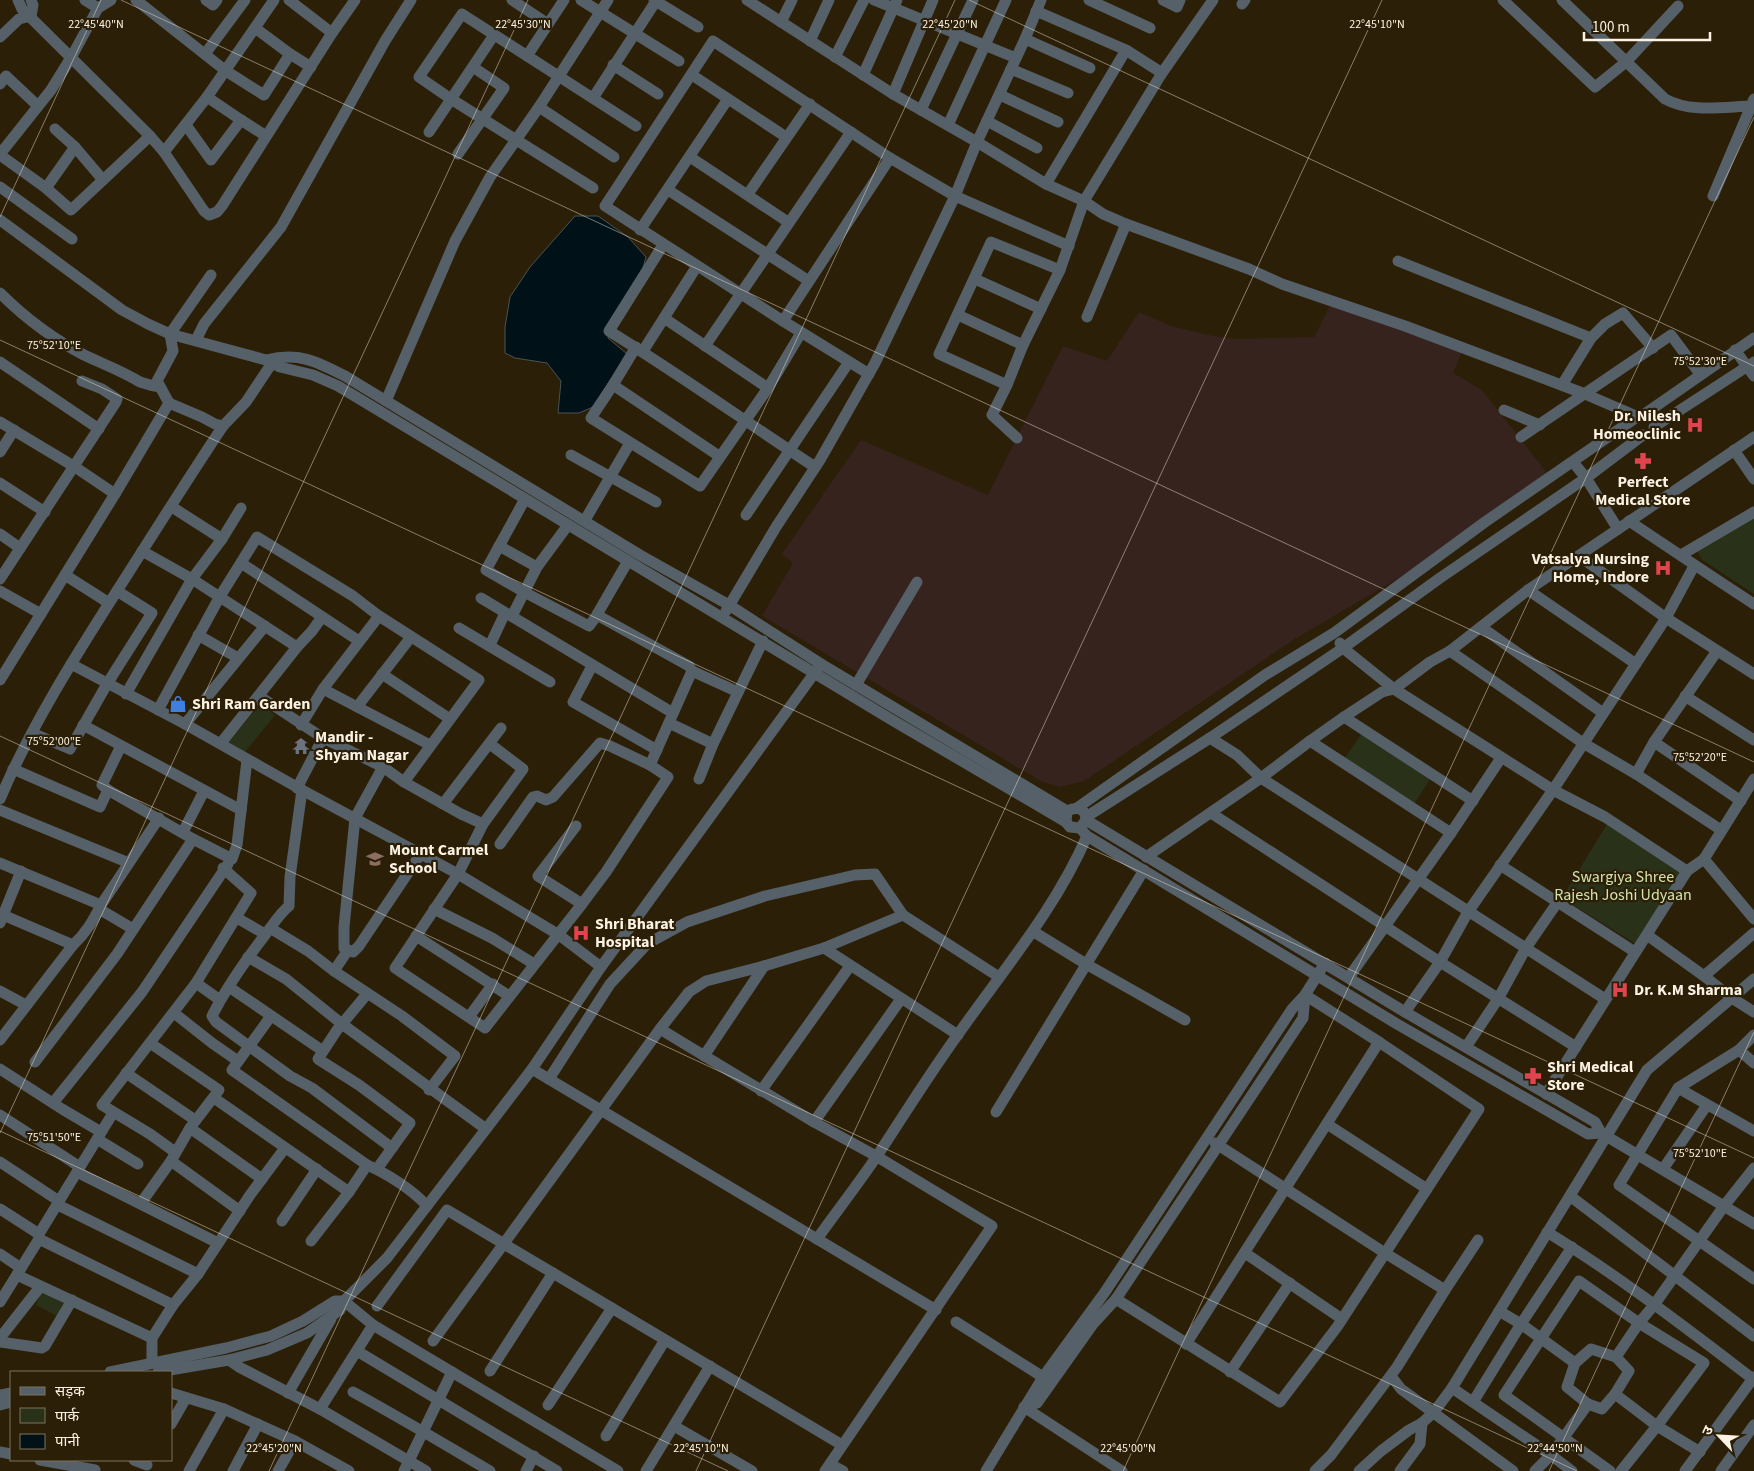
<svg xmlns="http://www.w3.org/2000/svg" width="1754" height="1471" viewBox="0 0 1754 1471" font-family="'Source Sans 3','Noto Sans Devanagari',sans-serif">
<style>
.education{fill:#36231e}
.green{fill:#2a3119}
.water{fill:#001118;stroke:#4b5455}
.lines{fill:none;stroke-linecap:round;stroke-linejoin:round}
.minor{stroke:#556068;stroke-width:11}
.ticks{fill:none;stroke:#fbf2e3;stroke-width:1;stroke-opacity:0.45}
.labels{text-anchor:middle;dominant-baseline:central;stroke-width:4.5;stroke-linejoin:round;paint-order:stroke}
.poi-label{font-size:16px;font-weight:bold;fill:#fbf2e3;stroke:#2c1f07;text-anchor:start}
.park-label{font-size:16px;fill:#d3e4ad;stroke:#2c1f07}
.ticks-label{font-size:12px;text-anchor:middle;fill:#fbf2e3;stroke:#2c1f07;stroke-width:4.5;stroke-linejoin:round;paint-order:stroke}
</style>
<rect width="100%" height="100%" fill="#2c1f07"/>
<path class="education" d="M1332 302 1463 349 1453 373 1482 390 1547 473 1426 562 1293 640 1084 781 1060 787 1041 781 762 616 793 563 782 554 861 440 988 495 1063 346 1107 361 1139 312 1171 326 1213 336 1237 339 1314 337Z"/>
<g class="green">
<path d="M1754 517V594L1701 559 1697 550Z"/>
<path d="M260 704 275 715 245 752 229 742Z"/>
<path d="M1362 733 1430 779 1414 804 1345 758Z"/>
<path d="M1607 824 1682 874 1636 944 1562 898Z"/>
<path d="M42 1290 63 1303 57 1316 36 1305Z"/>
</g>
<path class="water" d="M575 216H598L628 237 646 257 640 279 608 327V338L627 354 593 407 579 413H558L561 381 547 363 515 358 505 353V327L510 297 530 267Z"/>
<g class="lines">
<g class="minor">
<path d="M18 0 22 9 150 136 164 152 204 211 209 215 217 212 222 206 332 33"/>
<path d="M31 0 33 5 31 16"/>
<path d="M85 0 98 8"/>
<path d="M136 0 226 71 264 95 290 54 255 28"/>
<path d="M206 0 213 5 217 0"/>
<path d="M289 0 332 33 355 0"/>
<path d="M512 0 548 24"/>
<path d="M581 0 679 61"/>
<path d="M654 0 698 27"/>
<path d="M747 0 893 94 977 142 1046 184 1084 201 1103 214 1126 224 1249 269 1282 284 1405 326 1585 394 1636 416"/>
<path d="M874 0 1016 58"/>
<path d="M1089 0 1150 28"/>
<path d="M1163 0 1177 7 1180 0"/>
<path d="M1503 0 1595 87 1626 62 1678 6"/>
<path d="M1562 0 1665 99C1690 113 1723 107 1751 106"/>
<path d="M1242 4 1245 0"/>
<path d="M1036 11 1126 50 1162 73"/>
<path d="M781 22 792 0"/>
<path d="M0 37 19 19 31 16"/>
<path d="M1025 39 1090 68"/>
<path d="M810 41 829 0"/>
<path d="M205 54 245 0"/>
<path d="M290 54 311 67"/>
<path d="M527 56 564 0"/>
<path d="M835 57 864 0"/>
<path d="M613 65 658 94"/>
<path d="M1011 69 1068 93"/>
<path d="M692 75 786 137"/>
<path d="M863 75 897 0"/>
<path d="M0 84 6 76 38 106"/>
<path d="M893 94 933 0"/>
<path d="M1000 95 1058 122"/>
<path d="M593 98 656 1"/>
<path d="M539 107 614 157"/>
<path d="M921 110 973 0"/>
<path d="M241 120 266 136"/>
<path d="M987 121 1037 148"/>
<path d="M186 125 211 160 241 120 207 97"/>
<path d="M948 125 1006 0"/>
<path d="M55 129 75 147"/>
<path d="M429 132 494 35"/>
<path d="M164 152 207 97 274 0"/>
<path d="M0 154 51 90 72 56 98 8 111 0"/>
<path d="M458 154 504 88 473 67"/>
<path d="M0 155 46 188 71 210 150 136"/>
<path d="M690 157 788 222"/>
<path d="M1046 184 1126 50"/>
<path d="M0 187 72 239"/>
<path d="M46 188 75 147 103 180"/>
<path d="M593 188 451 99 419 77 462 14 636 126"/>
<path d="M668 190 809 281"/>
<path d="M748 194 810 104"/>
<path d="M1713 196 1754 99"/>
<path d="M0 220 122 310 148 324 170 334 266 360 280 367 313 375 338 386 892 720 1066 822"/>
<path d="M640 230 728 99"/>
<path d="M663 245 609 331C679 374 746 422 815 467"/>
<path d="M1398 261 1591 338"/>
<path d="M975 279 1041 309"/>
<path d="M0 293C25 318 53 339 84 355 103 364 122 371 140 382L150 385 160 387"/>
<path d="M958 315 1023 345"/>
<path d="M1087 317 1126 224"/>
<path d="M664 318 768 388"/>
<path d="M783 321 890 158"/>
<path d="M196 340 204 324 281 227 385 41 411 0"/>
<path d="M705 346 851 132"/>
<path d="M636 347 613 385 591 418 700 486 768 388 801 333"/>
<path d="M1735 350 1754 376"/>
<path d="M643 351 697 266"/>
<path d="M266 360C299 352 316 361 345 376L640 555 729 605 821 664 1067 811"/>
<path d="M0 362 99 429"/>
<path d="M869 374 783 321 605 206 713 41 890 158 955 196 1069 246"/>
<path d="M613 385 719 456"/>
<path d="M1007 385 939 354 991 242 1060 270"/>
<path d="M1562 385 1591 338 1605 324 1623 313 1653 348"/>
<path d="M386 401 455 241 490 177 539 107 608 0"/>
<path d="M169 403 157 381 173 351 170 334 211 275"/>
<path d="M1504 410 1540 425"/>
<path d="M1646 413 1754 338"/>
<path d="M0 422 75 467 115 494"/>
<path d="M1654 427 1754 362"/>
<path d="M1521 437 1671 335 1700 374"/>
<path d="M1017 438 992 415 1007 385 1023 345 1060 270 1084 201 1162 73 1213 0"/>
<path d="M1734 450 1754 479"/>
<path d="M0 452 14 430"/>
<path d="M571 455 656 502"/>
<path d="M1573 462 1586 478 1618 529"/>
<path d="M0 483 45 512"/>
<path d="M525 499 486 570 524 592 589 626 595 618 628 561"/>
<path d="M172 507 222 539"/>
<path d="M746 515 849 362"/>
<path d="M585 520 630 443"/>
<path d="M1629 521C1671 549 1712 577 1754 604"/>
<path d="M0 534 20 548"/>
<path d="M499 546 537 567"/>
<path d="M142 551 192 579 297 647"/>
<path d="M1681 555 1754 512"/>
<path d="M1579 556 1666 618 1754 674"/>
<path d="M241 563 359 641"/>
<path d="M65 575 109 603"/>
<path d="M0 579 116 402 117 399 102 389 82 381"/>
<path d="M1528 590 1636 664"/>
<path d="M0 591 41 614"/>
<path d="M481 598 673 713"/>
<path d="M726 611 776 527 820 460 875 363 955 196 977 142 1025 39 1041 0"/>
<path d="M597 615 689 666 692 671 738 692"/>
<path d="M512 616 537 567 568 525"/>
<path d="M1481 627 1603 713"/>
<path d="M459 628 550 682"/>
<path d="M198 635 238 658"/>
<path d="M1340 643 1343 648 1394 689 1553 790 1605 817 1687 871"/>
<path d="M490 645 505 613"/>
<path d="M1450 651 1583 743 1636 774 1721 830"/>
<path d="M71 664 185 724 302 790 458 874 559 935 601 967"/>
<path d="M592 666 573 702 657 750"/>
<path d="M382 674 450 719"/>
<path d="M0 680 115 494 169 403 202 417 215 424 223 426 246 402 272 363"/>
<path d="M856 685 917 582"/>
<path d="M323 689 430 745"/>
<path d="M126 694 192 579 222 539 241 508"/>
<path d="M259 696 323 738 383 767 404 782 461 814 483 824"/>
<path d="M1685 696 1754 740"/>
<path d="M357 707 411 637"/>
<path d="M158 710 219 598 257 537 353 596 379 616 479 680 404 782"/>
<path d="M1344 717 1473 801"/>
<path d="M669 723 713 744"/>
<path d="M185 724 265 626"/>
<path d="M83 725 241 810"/>
<path d="M301 725 323 689 379 616"/>
<path d="M32 733 70 749 107 684 152 613 117 591"/>
<path d="M1210 738 1237 755 1261 778 1605 999"/>
<path d="M1310 741 1451 833"/>
<path d="M1654 742 1741 801"/>
<path d="M221 743 297 647 312 631 322 617"/>
<path d="M490 744 523 769 483 824 458 874 395 968 485 1028 582 904"/>
<path d="M383 767 355 818 344 927V948L353 952 359 946 420 855"/>
<path d="M13 769 100 807 108 790 193 839 232 859 237 845 247 760"/>
<path d="M1636 774 1654 742 1717 651"/>
<path d="M699 779 713 744 763 641"/>
<path d="M297 788 323 738"/>
<path d="M108 790 102 785 121 746"/>
<path d="M302 790 290 877 289 906C279 914 273 925 265 935 245 961 226 988 212 1016L216 1022 290 1076 312 1088 392 1148 377 1169"/>
<path d="M0 799C34 719 82 646 129 572 160 523 191 474 223 426"/>
<path d="M443 804 501 728"/>
<path d="M1077 808 1265 675 1334 633 1485 522 1634 419"/>
<path d="M0 810 129 863"/>
<path d="M1211 813 1440 962 1576 1047"/>
<path d="M1086 817 1210 738 1343 648 1440 578 1586 478 1643 435"/>
<path d="M1086 820 1080 828 1070 827 1066 822 1067 811C1077 806 1086 808 1086 820L1405 1012 1595 1122 1601 1133 1754 1224"/>
<path d="M576 826 538 876 582 904 606 872 668 777 650 765 692 671"/>
<path d="M1080 828 1087 836 1397 1024 1588 1134 1601 1133"/>
<path d="M183 832 204 791"/>
<path d="M500 844 533 797 537 796 546 800 553 797 600 743 610 746 650 765"/>
<path d="M1146 857 1261 778 1310 741 1344 717 1382 692 1394 689 1430 662 1450 651 1528 590 1754 437"/>
<path d="M1704 859 1754 919"/>
<path d="M0 863 101 905"/>
<path d="M1500 865 1635 952"/>
<path d="M99 909 133 929"/>
<path d="M434 909 492 938 534 964"/>
<path d="M3 915 73 945"/>
<path d="M237 918 265 934"/>
<path d="M0 923 21 871"/>
<path d="M270 928 308 951 334 971 402 1016 455 1056 429 1090"/>
<path d="M1034 932 1086 964 1185 1020"/>
<path d="M1647 935 1704 976 1732 998 1754 1012"/>
<path d="M416 936 509 996"/>
<path d="M824 948 958 1035"/>
<path d="M248 957 286 979 342 1024 486 1129"/>
<path d="M334 971 348 950"/>
<path d="M1704 976 1754 933"/>
<path d="M1349 977 1451 833 1501 758"/>
<path d="M196 983 220 1000"/>
<path d="M229 987 323 1051"/>
<path d="M0 991 26 1005"/>
<path d="M367 994 337 1030 318 1059 359 1085 410 1123 392 1148"/>
<path d="M1405 1012 1440 962 1468 912 1553 790 1666 618 1694 566"/>
<path d="M174 1013 212 1043 238 1061"/>
<path d="M271 1016 232 1070 367 1165C386 1173 413 1190 427 1206"/>
<path d="M469 1017 493 984"/>
<path d="M660 1029 814 1122 876 1156 992 1226 825 1471"/>
<path d="M1754 1035 1739 1050 1678 1088 1619 1185 1754 1279"/>
<path d="M0 1040 73 945C86 933 93 921 101 905L159 818"/>
<path d="M1466 1047 1498 999 1526 948 1557 903"/>
<path d="M1739 1050 1754 1063"/>
<path d="M704 1056 764 966"/>
<path d="M35 1062 117 954 193 839"/>
<path d="M0 1069 62 1109 101 1132"/>
<path d="M532 1069 936 1310"/>
<path d="M126 1073 195 1120"/>
<path d="M549 1079 610 984 647 944 687 922 765 896 855 875 875 874 903 915 999 977"/>
<path d="M1678 1088 1754 1131"/>
<path d="M761 1091 850 966"/>
<path d="M1546 1094 1687 871 1704 859 1754 779"/>
<path d="M214 1098 349 1192"/>
<path d="M53 1103 142 992 228 864"/>
<path d="M996 1112 1144 870"/>
<path d="M0 1115 80 1167"/>
<path d="M814 1122 901 999"/>
<path d="M1327 1124 1427 1189"/>
<path d="M190 1128 262 1179"/>
<path d="M97 1139 138 1164"/>
<path d="M1215 1143 1385 1253 1445 1290"/>
<path d="M175 1152 150 1134 102 1105 196 983 251 893 223 868"/>
<path d="M171 1161 240 1211"/>
<path d="M0 1162 59 1201"/>
<path d="M1663 1169 1707 1105"/>
<path d="M77 1172 218 1243"/>
<path d="M1570 1196 1754 1336"/>
<path d="M141 1203 171 1161 190 1128 219 1090 150 1043"/>
<path d="M58 1205 198 1274"/>
<path d="M0 1209 39 1234"/>
<path d="M282 1221 317 1169"/>
<path d="M1547 1232C1619 1276 1686 1328 1753 1379"/>
<path d="M39 1239 173 1305"/>
<path d="M817 1239C837 1211 858 1184 877 1156 904 1115 930 1073 959 1033 1004 969 1056 908 1087 836"/>
<path d="M311 1241 349 1192 367 1165"/>
<path d="M1245 1253 1342 1319"/>
<path d="M0 1254 21 1268"/>
<path d="M17 1275 152 1338"/>
<path d="M1116 1299 1280 1402 1337 1327 1479 1109 1379 1042 1305 995"/>
<path d="M0 1302 39 1239V1234L113 1113"/>
<path d="M377 1306 447 1210 842 1445"/>
<path d="M1499 1311 1521 1324 1575 1363"/>
<path d="M956 1322 1043 1377"/>
<path d="M0 1338 40 1287"/>
<path d="M433 1341 660 1029 689 992 706 981 764 966 824 948 903 915"/>
<path d="M0 1342 42 1348 45 1346 72 1300"/>
<path d="M1186 1344 1379 1042"/>
<path d="M1591 1349 1616 1357 1629 1371 1615 1394 1602 1409 1588 1404 1567 1387 1575 1363Z"/>
<path d="M357 1351 557 1471"/>
<path d="M1616 1357 1639 1323 1654 1305 1724 1206 1754 1168"/>
<path d="M229 1360 239 1367 320 1409 426 1471"/>
<path d="M152 1363V1338L173 1305 198 1274 250 1195 285 1148"/>
<path d="M490 1371 553 1273"/>
<path d="M110 1372 226 1348 271 1336 303 1321 335 1301H344L373 1325 618 1471"/>
<path d="M158 1372 229 1360 267 1350 307 1333 340 1310 344 1301 387 1258 532 1069 601 967 821 664"/>
<path d="M1230 1372 1290 1283"/>
<path d="M1391 1376 1401 1389 1513 1471"/>
<path d="M1452 1388 1551 1455 1572 1471"/>
<path d="M353 1392C399 1417 444 1444 490 1471"/>
<path d="M171 1393 224 1409 295 1441 349 1471"/>
<path d="M288 1393 331 1319"/>
<path d="M1615 1394 1657 1426 1700 1452"/>
<path d="M0 1395 11 1393"/>
<path d="M1473 1402 1521 1324 1572 1247"/>
<path d="M0 1405 11 1402"/>
<path d="M548 1405 612 1308"/>
<path d="M1024 1407 1037 1403 1093 1324 1116 1299 1303 1018 1305 995"/>
<path d="M1024 1407 1122 1471"/>
<path d="M320 1409 373 1325"/>
<path d="M171 1424 186 1398"/>
<path d="M674 1426 752 1471"/>
<path d="M606 1436 665 1340"/>
<path d="M0 1452 11 1454"/>
<path d="M40 1460 95 1470"/>
<path d="M134 1460 147 1465"/>
<path d="M830 1464 843 1471"/>
<path d="M189 1471 224 1409"/>
<path d="M233 1471 258 1424"/>
<path d="M278 1471 295 1441"/>
<path d="M404 1471 452 1372"/>
<path d="M526 1471 534 1456"/>
<path d="M646 1471 710 1366"/>
<path d="M986 1471 1043 1377 1105 1292 1292 1009 1305 995 1325 963"/>
<path d="M1315 1471 1331 1455 1397 1367 1445 1290 1478 1240"/>
<path d="M1359 1471 1381 1451 1409 1430 1422 1423 1434 1412 1452 1388 1647 1070 1754 979"/>
<path d="M1400 1471 1420 1444 1422 1423"/>
<path d="M1535 1471 1551 1455 1588 1404"/>
<path d="M1610 1471 1504 1395 1579 1281 1639 1323 1704 1363 1657 1426 1621 1471"/>
<path d="M1685 1471 1754 1377"/>
<path d="M1721 1471 1754 1425"/>
</g>
</g>
<path class="ticks" d="M121 0 1754 762M969 0 1754 366M0 217 101 0M0 340 1754 1158M0 736 1577 1471M0 1131 728 1471M0 1133 528 0M269 1471 955 0M696 1471 1382 0M1123 1471 1754 117M1549 1471 1754 1032"/>
<defs>
<g id="hospital-bare" transform="scale(1.35)"><path d="M-5-5h3v3.5h4V-5h3V5h-3V1.5h-4V5h-3Z" fill="#e0444e" stroke="#2c1f07" stroke-width="2.5" paint-order="stroke"/></g>
<g id="pharmacy-bare" transform="scale(1.35)"><path d="M-2-6h4v4h4v4h-4v4h-4v-4h-4v-4h4Z" fill="#e0444e" stroke="#2c1f07" stroke-width="2.5" paint-order="stroke"/></g>
<g id="shop-bare" transform="scale(1.35)"><path d="M-5-2.5h2.3a2.7 3.5 0 0 1 5.4 0H5L5.5 6h-11ZM-1.5-2.5h3a1.5 2.3 0 0 0-3 0Z" fill="#3f7fe0" stroke="#2c1f07" stroke-width="2.5" paint-order="stroke"/></g>
<g id="temple-bare" transform="scale(1.35)"><path d="M0-6L5-2H3V0L6.5 2.5H4V6H1.5V3h-3V6H-4V2.5H-6.5L-3 0V-2H-5Z" fill="#6b7280" stroke="#2c1f07" stroke-width="2.5" paint-order="stroke"/></g>
<g id="school-bare" transform="scale(1.35)"><path d="M0-5L7-2L0 1L-7-2ZM-4 1L0 2.5L4 1V4Q0 6-4 4Z" fill="#8d6e63" stroke="#2c1f07" stroke-width="2.5" paint-order="stroke"/></g>
</defs>
<g fill-rule="evenodd">
<use href="#hospital-bare" x="1695" y="425"/>
<use href="#pharmacy-bare" x="1643" y="461"/>
<use href="#hospital-bare" x="1663" y="568"/>
<use href="#shop-bare" x="178" y="704"/>
<use href="#temple-bare" x="301" y="746"/>
<use href="#school-bare" x="375" y="859"/>
<use href="#hospital-bare" x="581" y="933"/>
<use href="#hospital-bare" x="1620" y="990"/>
<use href="#pharmacy-bare" x="1533" y="1076"/>
</g>
<g class="labels">
<g class="poi-label">
<text x="1681" y="416" text-anchor="end">Dr. Nilesh<tspan x="1681" dy="18">Homeoclinic</tspan></text>
<text x="1643" y="482" text-anchor="middle">Perfect<tspan x="1643" dy="18">Medical Store</tspan></text>
<text x="1649" y="559" text-anchor="end">Vatsalya Nursing<tspan x="1649" dy="18">Home, Indore</tspan></text>
<text x="192" y="704">Shri Ram Garden</text>
<text x="315" y="737">Mandir -<tspan x="315" dy="18">Shyam Nagar</tspan></text>
<text x="389" y="850">Mount Carmel<tspan x="389" dy="18">School</tspan></text>
<text x="595" y="924">Shri Bharat<tspan x="595" dy="18">Hospital</tspan></text>
<text x="1634" y="990">Dr. K.M Sharma</text>
<text x="1547" y="1067">Shri Medical<tspan x="1547" dy="18">Store</tspan></text>
</g>
<g class="park-label">
<text x="1623" y="877">Swargiya Shree<tspan x="1623" dy="18">Rajesh Joshi Udyaan</tspan></text>
</g>
</g>
<g class="ticks-label">
<text x="96" y="28">22°45'40"N</text>
<text x="523" y="28">22°45'30"N</text>
<text x="950" y="28">22°45'20"N</text>
<text x="1377" y="28">22°45'10"N</text>
<text x="54" y="349">75°52'10"E</text>
<text x="1700" y="365">75°52'30"E</text>
<text x="54" y="745">75°52'00"E</text>
<text x="1700" y="761">75°52'20"E</text>
<text x="54" y="1141">75°51'50"E</text>
<text x="1700" y="1157">75°52'10"E</text>
<text x="274" y="1452">22°45'20"N</text>
<text x="701" y="1452">22°45'10"N</text>
<text x="1128" y="1452">22°45'00"N</text>
<text x="1555" y="1452">22°44'50"N</text>
</g>
<rect x="10" y="1371" width="162" height="90" fill="#2c1f07" stroke="#7f735f"/>
<rect x="20" y="1387" width="25" height="8" fill="#556068" stroke="#7f735f"/>
<text x="55" y="1396" font-size="15" fill="#fbf2e3">सड़क</text>
<rect x="20" y="1408" width="25" height="15" fill="#2a3119" stroke="#7f735f"/>
<text x="55" y="1421" font-size="15" fill="#fbf2e3">पार्क</text>
<rect x="20" y="1434" width="25" height="15" fill="#001118" stroke="#7f735f"/>
<text x="55" y="1446" font-size="15" fill="#fbf2e3">पानी</text>
<g transform="translate(1719 1436) rotate(295)" stroke="#2c1f07" stroke-width="4" paint-order="stroke">
<path d="M0-4L9 19L0 12L-9 19Z" fill="#fbf2e3"/>
<text y="-8" font-size="14" font-weight="bold" text-anchor="middle" fill="#fbf2e3">उ</text>
</g>
<path d="M1584 32v8h126v-8" fill="none" stroke="#fbf2e3" stroke-width="2.5"/>
<text x="1592" y="32" font-size="15" fill="#fbf2e3" stroke="#2c1f07" stroke-width="4" paint-order="stroke">100 m</text>
</svg>
